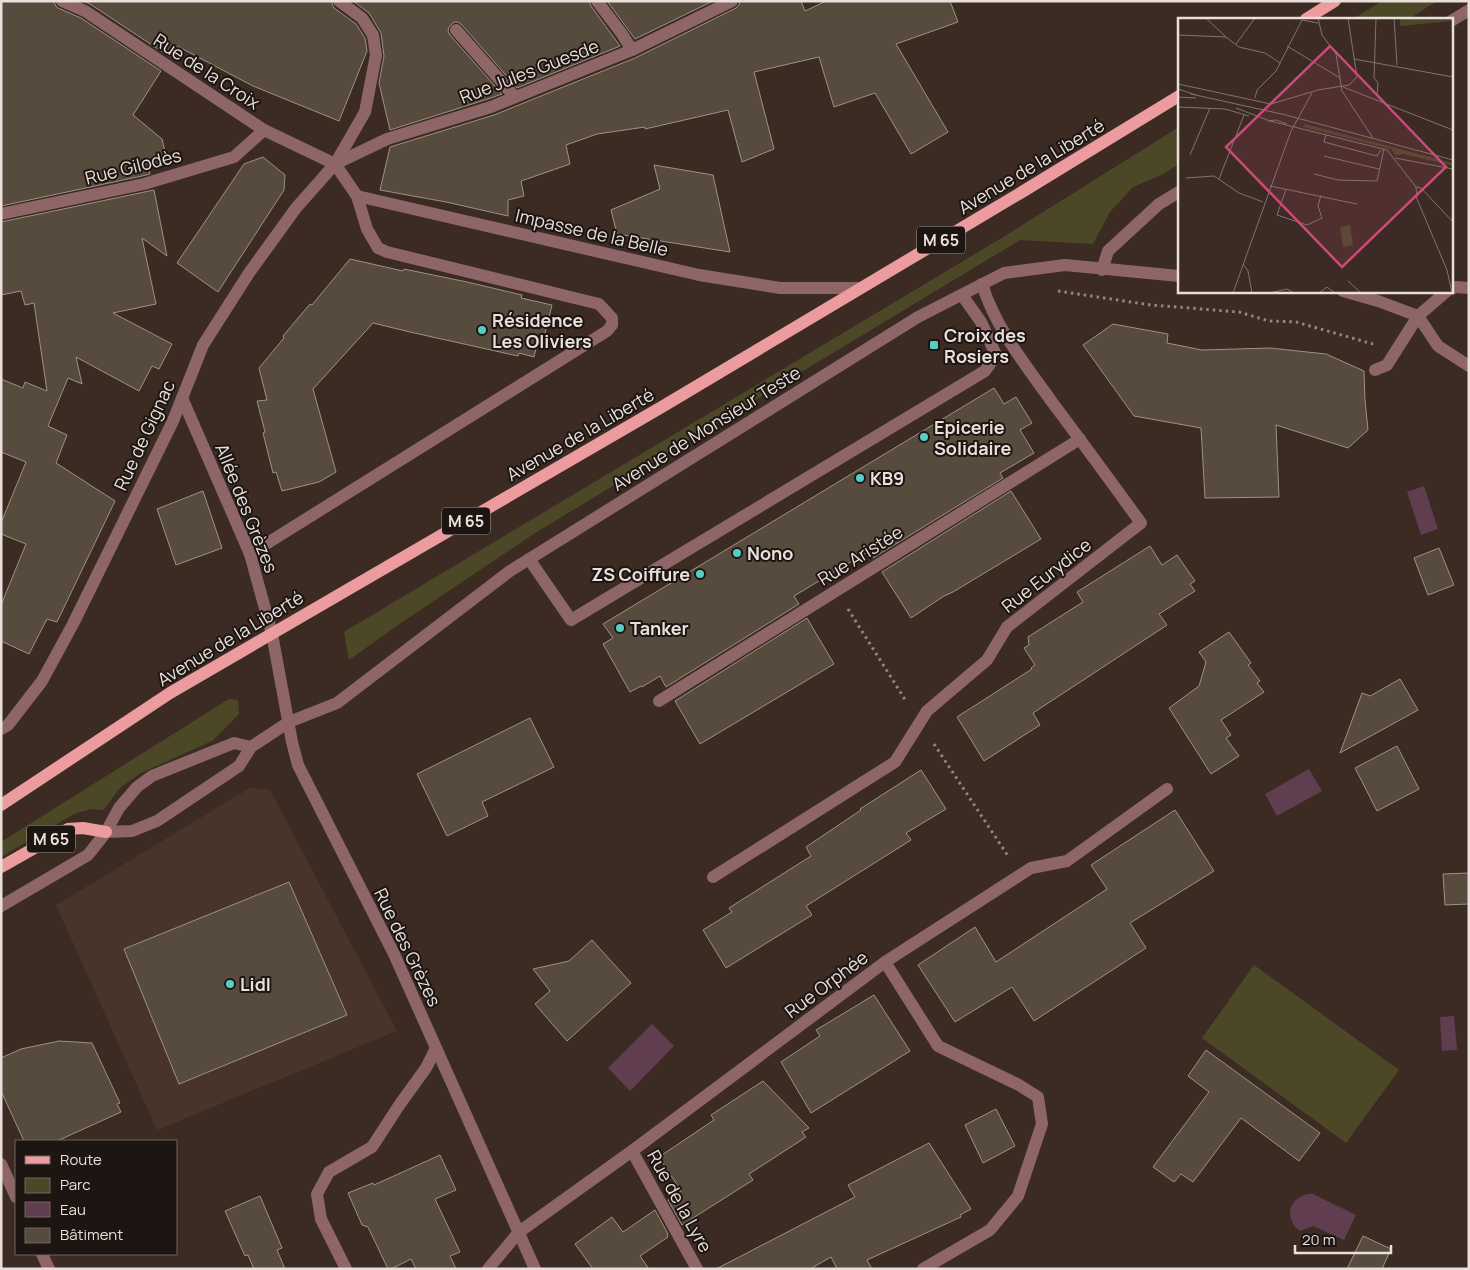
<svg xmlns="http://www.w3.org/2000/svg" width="1470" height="1270" viewBox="0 0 1470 1270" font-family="Manrope,sans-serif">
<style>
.built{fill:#493429}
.green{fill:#4c4827}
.water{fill:#613e4f}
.building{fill:#574b3d;stroke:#9e9282}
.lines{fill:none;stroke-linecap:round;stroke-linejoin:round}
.path{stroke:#93867f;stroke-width:3;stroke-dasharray:2.5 4;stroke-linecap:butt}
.minor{stroke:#8e6667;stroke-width:12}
.major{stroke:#ec9b9e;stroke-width:12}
.poi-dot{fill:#56cec4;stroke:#1c1512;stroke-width:2}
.labels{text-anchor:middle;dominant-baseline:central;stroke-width:4;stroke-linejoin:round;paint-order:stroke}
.shield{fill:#1c1512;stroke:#aca29e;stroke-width:1}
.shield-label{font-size:16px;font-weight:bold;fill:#eadfda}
.street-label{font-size:18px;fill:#eadfda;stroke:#1c1512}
.poi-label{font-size:18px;font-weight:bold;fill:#eadfda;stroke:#1c1512;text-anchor:start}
.inset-road{fill:none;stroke:#81736c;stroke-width:1}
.view{fill:#cc4a7b;fill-opacity:0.15;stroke:#cc4a7b;stroke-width:2.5}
.inset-edge{fill:none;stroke:#eadfda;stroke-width:2.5}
</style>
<rect width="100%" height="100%" fill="#3b2b23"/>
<path class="built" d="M250 788 270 790 397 1031 157 1130 56 905Z"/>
<g class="green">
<path d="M1382 1H1437L1409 19H1353Z"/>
<path d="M1179 127V164L1163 174 1133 187 1110 212 1093 244 1020 240 535 533 398 625 349 660 344 632 1000 239Z"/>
<path d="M229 699 238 700 239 714 212 741 141 773 121 787 103 810 91 809 74 814 1 857V842Z"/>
<path d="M1254 965 1399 1070 1346 1143 1202 1038Z"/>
</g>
<g class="water">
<path d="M1424 486 1438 529 1421 535 1407 492Z"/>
<path d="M1309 769 1322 791 1277 816 1265 794Z"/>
<path d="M1454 1016 1457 1050 1442 1051 1440 1017Z"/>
<path d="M652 1024 674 1046 630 1091 608 1068Z"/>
<path d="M1308 1194H1313L1356 1215 1344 1240 1313 1226 1300 1231C1284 1219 1288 1198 1308 1194Z"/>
</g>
<g class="building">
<path d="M1 1H54L55 5 58 8 81 18 161 71 133 115 162 139 168 164 149 168 150 174 142 176 1 206Z"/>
<path d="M83 1H331L334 8 356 24 365 38 367 51 339 121 253 86 177 46 170 57 90 4Z"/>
<path d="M353 1H589L591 6 620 46 517 88 462 25 458 22H454L449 27 448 31 450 35 502 94 488 99 390 130 379 83 384 56 381 33 369 13Z"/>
<path d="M607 1H713L635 39Z"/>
<path d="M740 1H801L805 11 826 1H950L958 22 896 44 948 132 911 154 875 93 834 107 819 57 754 72 774 149 742 162 728 110 645 129V127L597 134 566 145 570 164 521 181 524 196 508 200V216L446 202 380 190 390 147 494 115 635 58 736 8 739 5Z"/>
<path d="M263 157 285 175 284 190 218 292 177 263 244 164Z"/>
<path d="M654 165 713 175 730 252 617 234 611 210 660 189Z"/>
<path d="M154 190 167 256 142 238 156 304 113 313 172 344 159 369 152 366 139 391 76 357 82 384 68 378 48 426 67 435 56 463 115 501 57 622 47 619 29 654 1 641V605L26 544 1 534V523L26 462 1 452V379L23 388 25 382 47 391 34 303 25 305 21 291 1 295V222Z"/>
<path d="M350 259 403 271 404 269 467 282 522 295 521 298 552 305 544 337 539 336 534 357 519 353 518 356 410 332 373 323 313 389 336 472 319 482 282 491 276 472 273 473 263 433 265 432 257 401 267 400 259 368 284 338 283 336 310 304 312 305Z"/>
<path d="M1113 324 1168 334 1167 343 1202 350 1270 348 1326 354 1364 371 1365 400 1368 430 1348 448 1276 425 1279 497 1205 498 1201 428 1134 416 1083 345Z"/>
<path d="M994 388 1004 404 1016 397 1032 423 1020 430 1034 453 1000 473 1003 478 873 558 869 551 794 596 799 604 666 687 660 676 642 687 641 686 630 692 603 644 613 638 603 624Z"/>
<path d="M203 491 222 548 176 565 157 509Z"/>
<path d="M1011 491 1041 539 953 592 944 596 911 618 882 572Z"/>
<path d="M1150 546 1162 565 1177 555 1195 581 1190 584 1195 591 1159 614 1167 625 1033 713 1040 725 984 761 957 717 1032 669 1031 668 1035 665 1024 648 1029 645 1028 637 1083 602 1077 592Z"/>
<path d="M1439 548 1454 585 1428 595 1414 558Z"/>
<path d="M807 618 834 664 700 744 675 701Z"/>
<path d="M1229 632 1251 663 1248 665 1260 681 1257 683 1264 692 1221 720 1231 735 1226 738 1239 756 1211 774 1169 708 1199 686 1206 662 1199 652Z"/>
<path d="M1400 679 1418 710 1340 753 1362 693 1370 696Z"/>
<path d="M530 718 554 767 482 802 488 816 447 836 417 774Z"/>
<path d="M1397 746 1419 789 1377 811 1355 768Z"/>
<path d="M921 770 946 809 906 833 911 840 806 906 812 915 726 968 703 930 732 912 729 908 811 856 806 847 861 810 860 809Z"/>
<path d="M1175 810 1214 871 1130 923 1146 948 1034 1021 1012 987 955 1022 918 965 975 927 996 962 1107 889 1091 865Z"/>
<path d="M1469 873V904L1445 905 1443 874Z"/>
<path d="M289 882 347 1015 179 1084 124 949Z"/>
<path d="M592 940 631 983 567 1041 535 1004 550 991 533 969 569 961Z"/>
<path d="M874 995 910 1051 811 1113 781 1062 820 1036 816 1030Z"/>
<path d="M59 1041 92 1043 120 1103 117 1104 121 1112 57 1141H24L1 1091V1058L21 1049Z"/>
<path d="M1206 1050 1320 1133 1299 1161 1241 1118 1193 1182 1181 1174 1174 1182 1153 1167 1209 1092 1188 1076Z"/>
<path d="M763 1081 809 1128 802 1132 806 1137 749 1174 753 1180 682 1225 668 1200 681 1191 659 1157 714 1120 711 1115Z"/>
<path d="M996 1109 1015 1146 983 1163 965 1125Z"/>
<path d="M929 1143 971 1209 960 1215 961 1217 867 1260 872 1269H837L831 1257 810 1269H716L855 1197 848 1185Z"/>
<path d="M440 1155 456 1190 435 1199 460 1252 450 1256 456 1269H416L411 1259 391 1269H388L368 1227 362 1225 348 1193 373 1183 374 1185Z"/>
<path d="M260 1196 282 1248 277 1250 285 1269H254L248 1255 245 1256 225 1211Z"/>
<path d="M655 1210 668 1234 667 1235 668 1237 640 1256 649 1269H593L575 1244 612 1217 623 1232Z"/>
<path d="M1363 1236 1391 1249 1382 1269H1347Z"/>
</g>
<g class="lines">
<g class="path">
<path d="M1058 291 1151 305 1239 312 1269 321 1296 322 1373 344"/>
<path d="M848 609 906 701"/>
<path d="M934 744 1008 856"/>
</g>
<g class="minor">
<path d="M62 1 85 11 264 130 335 164 357 196 699 275 780 288H860"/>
<path d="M597 1 622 34 632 50"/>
<path d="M1451 21 1469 10"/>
<path d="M456 30 515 97"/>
<path d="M335 164 387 139 491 107 632 50 732 1"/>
<path d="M1 214 144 184 234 157 264 130"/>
<path d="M1102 270 1108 251 1159 204 1179 192"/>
<path d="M1451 289 1456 287 1469 288"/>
<path d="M1343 291 1378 301 1418 316"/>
<path d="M1418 316 1438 346 1469 366"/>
<path d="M1375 370 1387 365 1418 316 1447 291"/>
<path d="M182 398 250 554 272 634 292 742 298 765 394 954 535 1269"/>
<path d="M250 554 607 331 612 325V318L599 304 387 252 378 248 367 229 357 196"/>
<path d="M529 559 571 620 985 371 996 355 981 322 962 295"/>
<path d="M659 701 1080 439"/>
<path d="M1 729 8 725 42 681 73 624 173 421 203 345 249 273 296 208 335 164 365 112 376 55 373 35 362 18 339 1"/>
<path d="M106 832 132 831 157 821 239 766 251 747 289 722 337 703 510 571 918 317 1004 273 1065 265 1179 276"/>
<path d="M713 877 895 762 927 711 987 660 1007 627 1141 523C1112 483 1082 442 1052 402 1025 364 996 329 982 284"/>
<path d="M1 906 88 855 106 832 119 808 137 787 152 776 234 743 251 747"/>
<path d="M885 962 938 1046 1019 1085 1038 1097 1042 1124 1018 1196 990 1230 923 1269"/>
<path d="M632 1151 697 1269"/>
<path d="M1 1164 16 1197"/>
<path d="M42 1254 49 1269"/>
<path d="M346 1269 321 1219 317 1194 329 1172 372 1147 400 1104 426 1068 436 1048"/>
<path d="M488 1269 519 1232 632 1151 885 962 1031 868 1067 861 1167 789"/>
</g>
<g class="major">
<path d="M1306 19 1335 1"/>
<path d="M1 805 170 693 660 408 1022 192 1179 96"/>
<path d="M1 867 68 829 83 828 106 832"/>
</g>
</g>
<g class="poi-dot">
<circle cx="482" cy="330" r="5"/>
<rect x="929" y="340" width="10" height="10" rx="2.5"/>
<circle cx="924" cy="437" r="5"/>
<circle cx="860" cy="478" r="5"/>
<circle cx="737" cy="553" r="5"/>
<circle cx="700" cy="574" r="5"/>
<circle cx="620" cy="628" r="5"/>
<circle cx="230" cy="984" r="5"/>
</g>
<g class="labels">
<g class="shield">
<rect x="917" y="226.5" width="48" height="27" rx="4"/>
<rect x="442" y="507.5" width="48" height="27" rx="4"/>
<rect x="27" y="825.5" width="48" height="27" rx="4"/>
</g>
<g class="shield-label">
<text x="941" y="240">M 65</text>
<text x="466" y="521">M 65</text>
<text x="51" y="839">M 65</text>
</g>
<g class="street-label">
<text transform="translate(207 71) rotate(33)">Rue de la Croix</text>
<text transform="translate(529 71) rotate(-21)">Rue Jules Guesde</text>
<text transform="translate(133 166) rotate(-14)">Rue Gilodès</text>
<text transform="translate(1031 166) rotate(-31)">Avenue de la Liberté</text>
<text transform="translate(592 232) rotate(13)">Impasse de la Belle</text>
<text transform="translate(706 428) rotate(-32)">Avenue de Monsieur Teste</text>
<text transform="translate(580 434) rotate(-30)">Avenue de la Liberté</text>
<text transform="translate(144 435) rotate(-65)">Rue de Gignac</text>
<text transform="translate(247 508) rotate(68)">Allée des Grèzes</text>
<text transform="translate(860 555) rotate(-32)">Rue Aristée</text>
<text transform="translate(1046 575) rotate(-38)">Rue Eurydice</text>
<text transform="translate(230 638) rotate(-31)">Avenue de la Liberté</text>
<text transform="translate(408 947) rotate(64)">Rue des Grèzes</text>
<text transform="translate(826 984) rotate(-37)">Rue Orphée</text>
<text transform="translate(680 1201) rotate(61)">Rue de la Lyre</text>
</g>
<g class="poi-label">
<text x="492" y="320">Résidence<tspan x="492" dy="21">Les Oliviers</tspan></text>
<text x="944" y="335">Croix des<tspan x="944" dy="21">Rosiers</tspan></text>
<text x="934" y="427">Epicerie<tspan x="934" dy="21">Solidaire</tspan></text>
<text x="870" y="478">KB9</text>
<text x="747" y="553">Nono</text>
<text x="690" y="574" text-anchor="end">ZS Coiffure</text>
<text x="630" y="628">Tanker</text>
<text x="240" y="984">Lidl</text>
</g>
</g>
<g transform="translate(1178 18)">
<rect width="275" height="275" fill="#3b2b23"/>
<path d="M222 0H275V3L222 8ZM127 106 275 145V148L226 136 218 137 213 131 125 109ZM172 207 175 227 165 229 162 209Z" fill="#4c4827"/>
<path class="inset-road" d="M28 0 48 19M140 0 144 17 158 36 164 73 195 120M198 0 196 60 200 65 199 77M216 0 219 47M124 2 140 5M0 17 48 19 61 29 87 35 102 45M58 26 77 0M109 28 162 60M176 41 275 59M0 66 93 86 140 72 171 67 179 59 170 0M165 69 275 112M0 71 18 77M13 76 108 97 275 142M0 79 18 80M77 80 79 72 98 53 124 2M0 89 47 91 71 98M58 90 92 103M90 103 98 102 109 106M92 103 209 132 238 169 243 170 275 204M148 116 146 124 199 138 203 132M12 137 32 90M146 138 201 151M217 140 275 151M136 156 160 162 199 163 206 131M8 160 36 158 61 175 85 184M41 161 66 97M92 168 179 186M238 169 239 181 269 252 274 275M108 171 99 197 129 207 144 200 140 188 143 177M65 246 70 253 74 275M170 263 183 275M55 275 113 113 134 75M91 275 109 271 116 275M141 275 149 269 157 275"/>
<path class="view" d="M152 28 268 149 164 249 48 129Z"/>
<rect width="275" height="275" class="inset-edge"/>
</g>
<rect width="1470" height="1270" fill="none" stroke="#eadfda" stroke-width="5"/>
<rect x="15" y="1140" width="162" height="115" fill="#1c1512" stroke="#6e6662"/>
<rect x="25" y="1156" width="25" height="8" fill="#ec9b9e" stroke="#6e6662"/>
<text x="60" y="1165" font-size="15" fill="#eadfda">Route</text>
<rect x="25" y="1178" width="25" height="15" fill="#4c4827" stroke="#6e6662"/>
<text x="60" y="1190" font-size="15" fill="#eadfda">Parc</text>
<rect x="25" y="1202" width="25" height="15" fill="#613e4f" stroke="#6e6662"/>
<text x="60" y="1215" font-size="15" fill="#eadfda">Eau</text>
<rect x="25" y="1228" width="25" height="15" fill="#574b3d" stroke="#6e6662"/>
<text x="60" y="1240" font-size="15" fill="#eadfda">Bâtiment</text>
<path d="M1295 1245v8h96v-8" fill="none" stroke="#eadfda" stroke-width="2.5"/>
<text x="1302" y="1245" font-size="15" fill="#eadfda" stroke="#1c1512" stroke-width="4" paint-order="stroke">20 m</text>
</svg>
